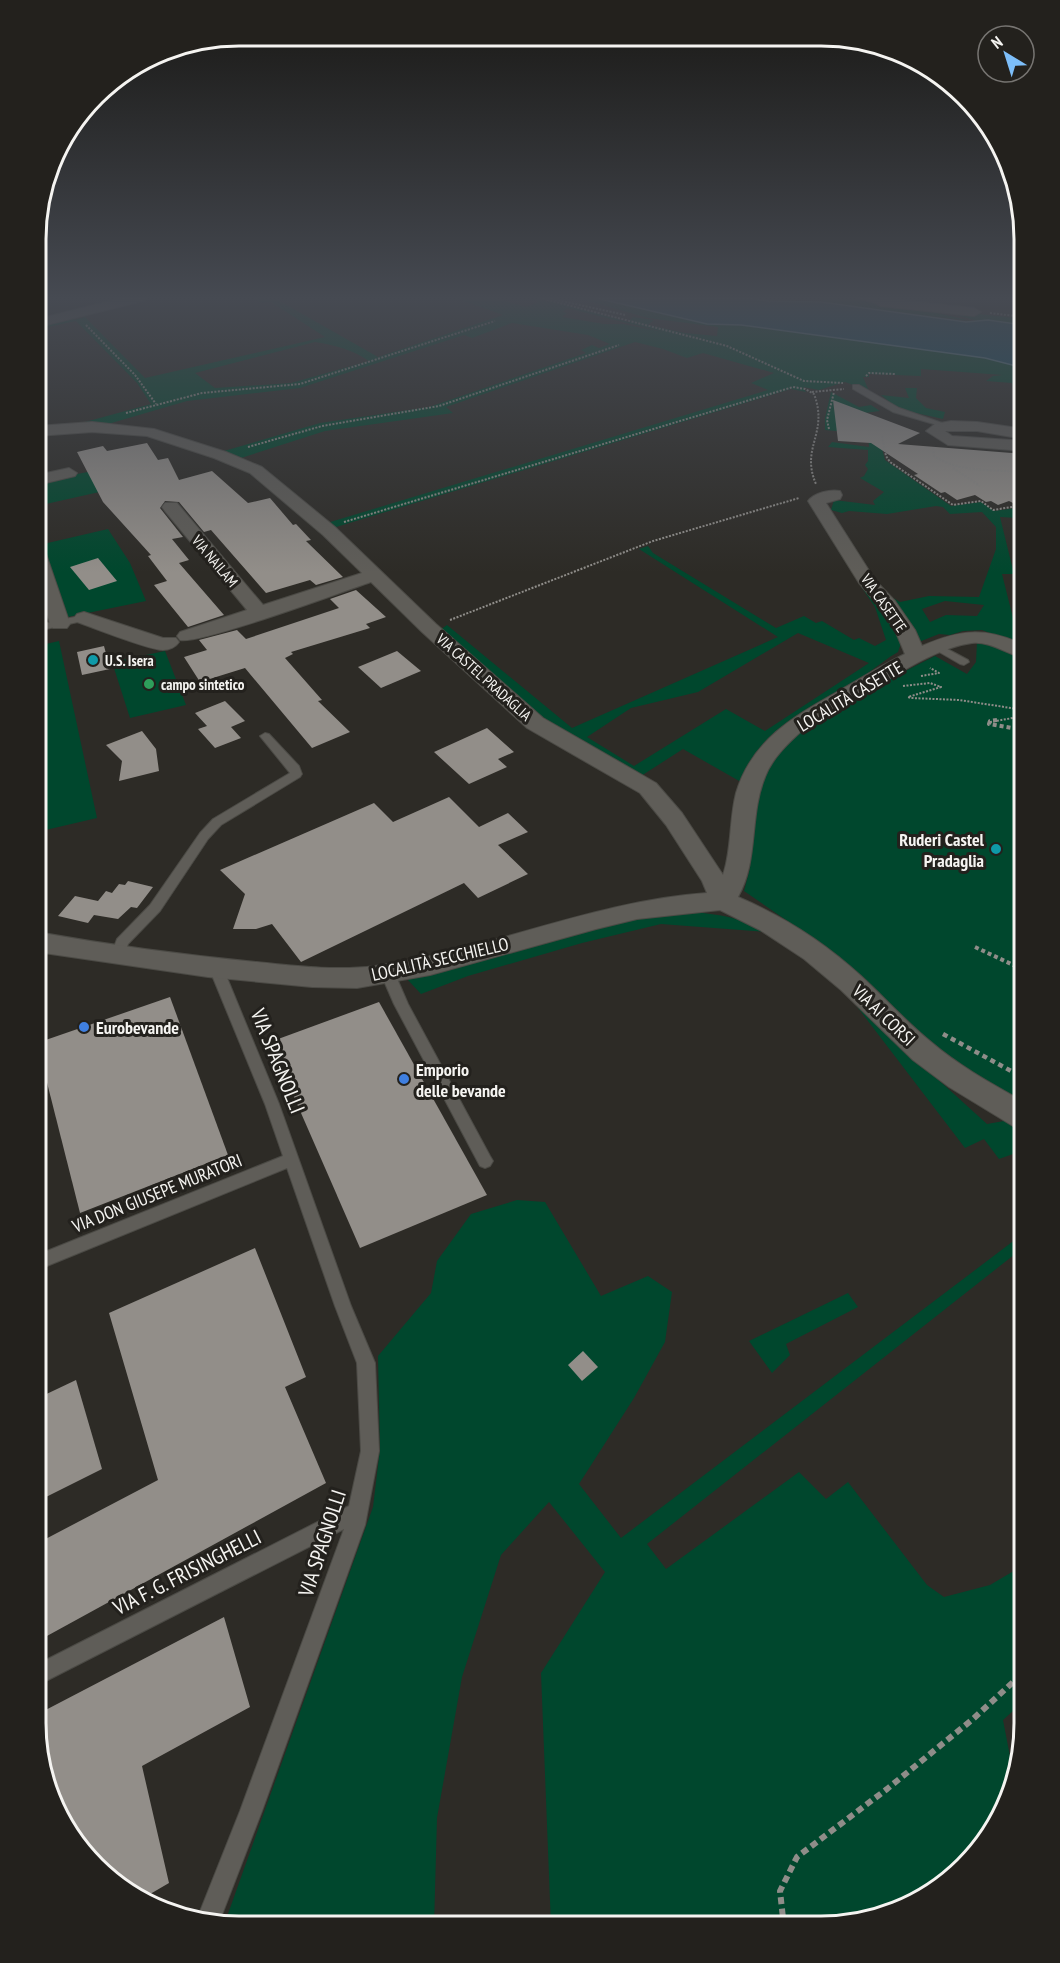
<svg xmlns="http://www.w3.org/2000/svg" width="1060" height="1963" viewBox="0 0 1060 1963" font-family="'PT Sans Narrow',sans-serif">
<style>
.green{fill:#00472d;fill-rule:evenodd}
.water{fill:#0e4c65;stroke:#537e8f;stroke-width:1.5}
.building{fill:#928e89}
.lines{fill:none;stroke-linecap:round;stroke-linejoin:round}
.lane-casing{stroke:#4b4a45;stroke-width:2}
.street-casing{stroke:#4b4a45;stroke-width:2}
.path-far3{stroke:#8f8d89;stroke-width:2;stroke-dasharray:2 1.5;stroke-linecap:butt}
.path-far2{stroke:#8f8d89;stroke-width:4;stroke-dasharray:4 3;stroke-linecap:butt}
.path-far1{stroke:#8f8d89;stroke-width:4.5;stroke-dasharray:5 4;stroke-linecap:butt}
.path{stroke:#8f8d89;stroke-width:6;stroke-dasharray:7 4.5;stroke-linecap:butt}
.lane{fill:#5f5d58;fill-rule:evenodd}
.street{fill:#5f5d58;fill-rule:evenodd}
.culture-dot{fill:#0f9aa8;stroke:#23211d;stroke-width:2}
.leisure-dot{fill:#2e9e5b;stroke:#23211d;stroke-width:2}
.shop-dot{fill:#3f7fe0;stroke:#23211d;stroke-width:2}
.labels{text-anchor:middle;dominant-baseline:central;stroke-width:6;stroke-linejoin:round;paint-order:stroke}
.far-street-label{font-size:15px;fill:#f5f4f1;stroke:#23211d}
.far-poi-label{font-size:15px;font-weight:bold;fill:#f5f4f1;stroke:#23211d;text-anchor:start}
.street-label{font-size:18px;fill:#f5f4f1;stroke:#23211d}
.poi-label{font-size:18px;font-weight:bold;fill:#f5f4f1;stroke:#23211d;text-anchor:start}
.near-street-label{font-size:21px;fill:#f5f4f1;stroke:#23211d}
.rim{fill:none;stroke:#f5f4f1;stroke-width:3}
</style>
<rect width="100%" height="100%" fill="#2d2b26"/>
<g class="green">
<path d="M254 298 276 299 378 357 503 315 456 298H494L526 307 539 302 529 298 548 302 552 301 628 322 633 317 654 320 648 325 685 333 717 336 718 327 648 318 578 298H596L707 324 741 325 889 345 985 358 1024 368V408L1018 416 1012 383 986 381 993 376 1003 375 921 369V376L869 374V377H863L869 391 845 382 819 390 803 387 806 392 791 389 333 528 327 523 768 390 751 383 774 373 703 353 687 358 663 349 635 342 446 407 453 413 325 431 241 458 224 451 320 423 429 407 586 353 581 350 592 345 599 348 610 344 588 335 512 323 472 338 464 335 300 388 187 401 108 424 85 422 151 404 137 383 38 404 137 383 76 321 38 329V325L72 317 75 320 85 317 145 378 325 337 271 302 262 303ZM567 308 663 332 623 324H604L562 317 567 313 563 312ZM315 342C335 345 353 350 369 361L291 383 215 388 195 373Z"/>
<path d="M821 298C872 298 922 309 971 321L824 303 821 302Z"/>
<path d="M940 310 1024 319V325L988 320 977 321Z"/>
<path d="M905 388H917L916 398 926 408 945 412 943 419 898 409 881 395 909 398Z"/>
<path d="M831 392 859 407 871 405 880 411 864 413 877 429 885 460 951 506 981 502 994 511 1024 507V533L1020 518 1000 517 1014 574H1002L1018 638 1024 641V646L982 630 963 631 950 635 939 634 919 642 883 592 900 602 929 596 979 597 996 549V527L982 512 950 514 943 507 936 506 887 514 849 511 842 513 831 510 834 500 875 505 873 501 884 492 860 478 864 476 868 469 865 465 868 461V450L828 447 832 442 869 447 868 434 825 430V418ZM945 601 984 605 977 616 946 615 930 622 922 609Z"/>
<path d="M123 465 135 484 37 506V482Z"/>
<path d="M108 529 130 563 146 601 63 618 39 545Z"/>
<path d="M648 546 653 553 776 628 804 616 816 623 822 621 854 640 859 638 875 646 886 640 875 607 858 582 890 619 901 643 898 652C887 658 878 666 868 673 823 702 758 726 741 782L683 749 641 776 540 719 440 630 447 625 572 728 778 637 639 549ZM798 633 869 663 765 731 726 709 634 766 587 737 631 708 698 692Z"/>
<path d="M59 641 97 818 37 832V646Z"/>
<path d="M977 642 985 643 1024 657V1103L955 1062 901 1018 837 955 744 891 750 868 753 822 763 774 781 748 810 724 844 702 935 656 967 674 976 662Z"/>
<path d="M165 651 186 705 130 718 112 662Z"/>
<path d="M672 911C709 913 734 914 767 932L661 924 582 943 468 976 421 994 407 979 658 912Z"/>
<path d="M855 1004 987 1124 1004 1121 1024 1125V1150L999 1159 984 1139 965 1148Z"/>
<path d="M517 1200 545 1202 601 1296 648 1276 672 1292 665 1342 634 1398 579 1484 621 1538 1024 1233V1247L647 1544 666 1569 799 1472 826 1499 848 1482 927 1585 944 1597 990 1585 1024 1565V1701L1003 1720 1014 1777 1009 1801 982 1847 934 1892 886 1916 820 1927 551 1926 541 1673 605 1572 549 1502 501 1555 462 1677 437 1818 434 1926 224 1925 373 1507 380 1449 378 1356 431 1293 437 1261 471 1214Z"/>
<path d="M848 1293 858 1307 786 1344 790 1355 772 1373 749 1341Z"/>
</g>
<path class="water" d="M596 298H748L768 301 821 302 966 322 988 320 1024 325V368L985 358 889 345 741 325 707 324Z"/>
<g class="building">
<path d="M833 400 920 433 898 444 1024 454V502L1013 503 1009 501 998 505 991 501 986 502 975 495 957 500 945 492 941 493 914 475 918 474 871 443 838 441Z"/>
<path d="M147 443 158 460 168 458 179 480 212 471 248 503 270 498 293 525 296 524 311 540 306 541 343 577 316 585 310 580 266 593 211 530 204 532 179 502 165 501 160 508 183 537 172 539 189 560 179 563 224 615 188 627 154 585 167 581 148 556 151 555 103 502 77 452 103 446 107 451Z"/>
<path d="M98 558 117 581 89 590 70 567Z"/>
<path d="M356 590 386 617 366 624 370 628 291 652 293 654 285 658 322 700 318 701 350 732 312 748 245 668 200 682 184 657 207 650 199 640 237 630 246 639 339 608 330 599Z"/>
<path d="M104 646 110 669 82 675 77 652Z"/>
<path d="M397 651 421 671 381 688 358 667Z"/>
<path d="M225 701 245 721 231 727 241 738 215 748 198 729 207 726 195 713Z"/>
<path d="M487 728 514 752 498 759 507 767 469 784 434 752Z"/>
<path d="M142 731 156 749 159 771 119 781 122 761 106 745Z"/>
<path d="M449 797 479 827 508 813 528 832 498 845 528 874 478 898 464 883 301 962 272 924 256 929H233L245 894 220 870 374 803 393 822Z"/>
<path d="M128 881 153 887 137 908 131 907 118 919 94 915 88 923 58 916 75 896 98 901 106 891 112 893 119 884 125 885Z"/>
<path d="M170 997 228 1155 80 1213 37 1043Z"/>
<path d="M379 1002 487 1195 360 1248 270 1042Z"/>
<path d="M255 1248 306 1377 285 1387 326 1483 36 1642V1544L158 1480 109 1313Z"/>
<path d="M583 1351 598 1367 582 1381 568 1365Z"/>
<path d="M76 1380 102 1469 42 1499 36 1475V1399Z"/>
<path d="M224 1617 250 1707 142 1766 169 1883 145 1897 116 1885 78 1847 47 1789 36 1715Z"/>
</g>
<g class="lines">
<g class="lane-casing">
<g id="lane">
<path d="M856 298H871L883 302 880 304Z"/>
<path d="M853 385H859L899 408 948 425 944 427 893 412 853 389Z"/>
<path d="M84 615 89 618 87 620 37 631V625Z"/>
<path d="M938 644 968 660 969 662 964 665 960 664 934 649V645Z"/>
<path d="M265 733 269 734 299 766 302 774 300 777 221 825 208 839 160 911 128 944 123 958H113L111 955 117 939 150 905 200 833 213 819 290 773 260 736Z"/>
<path d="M216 963 223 968 279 1104 351 1306 375 1363 379 1451 365 1525 262 1811 218 1925 197 1919 240 1811 344 1529 36 1686V1665L349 1506 361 1451 357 1363 335 1306 287 1168 37 1270V1255L283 1156 265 1104 209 968Z"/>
<path d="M388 969 395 974 408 1004 490 1156 493 1161 490 1166 485 1168 480 1166 394 1004 381 974Z"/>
</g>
</g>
<g class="street-casing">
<g id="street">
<path d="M122 298H145L143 301 38 327V319Z"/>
<path d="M882 298 974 308 981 312 974 316 880 306 874 302Z"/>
<path d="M951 421 977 422 1024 429V439L977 431H945L952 436 1024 441V451L948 445 926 431 935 424Z"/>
<path d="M92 422 154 429 226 452 262 467 335 527 436 624 543 718 656 783 682 813 723 875C732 848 729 820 736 793 752 740 793 717 837 692 860 679 882 665 905 654L895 630 881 609 859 583 808 501C814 493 830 489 840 491L842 495 840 499 826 503 875 580 895 601 915 630 922 646C961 629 985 627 1024 645V658C1006 654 991 641 972 643 933 648 887 681 853 701 837 710 820 717 805 728 789 742 772 758 765 777 749 816 759 860 738 897 783 916 825 943 861 976 885 998 906 1022 931 1042 959 1066 992 1084 1024 1102V1129L1013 1126 949 1087 913 1060 841 990 804 959 760 930 720 910 637 919 596 929 430 975 357 988 312 987 208 977 37 952V932C110 945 183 955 257 962 296 966 336 971 375 966 488 951 592 901 707 893L702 881 666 825 640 793 527 728 422 632 371 582C342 592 198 645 180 640L177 636 180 632 247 610 165 511 162 507 165 503H177L263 605 362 573 323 535 250 473 214 458 147 436 92 432 37 436V426Z"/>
<path d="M69 468 77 473 75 476 37 485V475Z"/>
<path d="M37 549 43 550 46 554 70 624 67 628H53L50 624 37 583Z"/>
<path d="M84 612 163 638H176L179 642C176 647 169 650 163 650 149 650 94 628 77 622L74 618 77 614Z"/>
</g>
</g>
<g class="path-far3">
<path d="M540 298 727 346 804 381 843 383"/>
<path d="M548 298 625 315"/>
<path d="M990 313 1024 317"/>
<path d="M86 325 135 375 156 404"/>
<path d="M866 376 869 373 895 374"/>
<path d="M812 392 844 389"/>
<path d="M126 413 202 393 300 384 495 321"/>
<path d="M829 429 827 420 834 392"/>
<path d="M882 436 886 456 890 462 953 505 981 501 993 510 1024 505"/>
<path d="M248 447 322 426 439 406 619 345"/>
<path d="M933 448 934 456C963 474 991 468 1024 473"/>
<path d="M953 468 980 486"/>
<path d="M344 522 793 387 805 389 814 394C829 434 800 447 816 484"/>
<path d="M450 620 653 541 799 498"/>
<path d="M921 676 939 673 930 668"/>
<path d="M903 686 930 683 941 687 908 697 911 698 959 700 1024 710"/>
<path d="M990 722 1024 716"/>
</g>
<g class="path-far2">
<path d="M997 720 990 721 989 724 1024 730"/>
<path d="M975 947 1024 970"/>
</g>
<path class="path-far1" d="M943 1034 1024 1078"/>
<path class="path" d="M784 1927 780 1891 797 1857 887 1789 973 1719 1024 1672"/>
<use href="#lane" class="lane"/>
<use href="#street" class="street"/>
</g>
<linearGradient id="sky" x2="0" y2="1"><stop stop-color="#191815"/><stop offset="0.52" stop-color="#464a52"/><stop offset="1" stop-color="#464a52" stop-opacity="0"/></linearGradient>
<rect width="1060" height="573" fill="url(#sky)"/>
<g class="culture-dot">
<circle cx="93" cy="660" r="6"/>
<circle cx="996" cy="849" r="6"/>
</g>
<circle class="leisure-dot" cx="149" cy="684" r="6"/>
<g class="shop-dot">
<circle cx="84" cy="1027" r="6"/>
<circle cx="404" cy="1079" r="6"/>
</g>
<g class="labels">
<g class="far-street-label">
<text transform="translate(215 561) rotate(50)">VIA NAILAM</text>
<text transform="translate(884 603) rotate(55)">VIA CASETTE</text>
<text transform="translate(484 677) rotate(42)">VIA CASTEL PRADAGLIA</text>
</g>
<g class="far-poi-label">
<text x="105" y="660">U.S. Isera</text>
<text x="161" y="684">campo sintetico</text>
</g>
<g class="street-label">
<text transform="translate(850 696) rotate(-31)">LOCALITÀ CASETTE</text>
<text transform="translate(440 959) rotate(-13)">LOCALITÀ SECCHIELLO</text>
<text transform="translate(884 1015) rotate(44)">VIA AI CORSI</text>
<text transform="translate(157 1193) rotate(-22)">VIA DON GIUSEPE MURATORI</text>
</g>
<g class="poi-label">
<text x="984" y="839" text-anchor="end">Ruderi Castel<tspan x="984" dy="21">Pradaglia</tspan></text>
<text x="96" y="1027">Eurobevande</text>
<text x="416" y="1069">Emporio<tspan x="416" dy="21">delle bevande</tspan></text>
</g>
<g class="near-street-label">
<text transform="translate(278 1061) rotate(68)">VIA SPAGNOLLI</text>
<text transform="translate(322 1543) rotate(-72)">VIA SPAGNOLLI</text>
<text transform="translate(187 1572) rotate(-27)">VIA F. G. FRISINGHELLI</text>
</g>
</g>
<path d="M0 0H1060V1963H0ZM239 46H821A193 193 0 0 1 1014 239V1723A193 193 0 0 1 821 1916H239A193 193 0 0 1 46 1723V239A193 193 0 0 1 239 46Z" fill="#23211d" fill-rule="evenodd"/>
<path class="rim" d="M239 46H821A193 193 0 0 1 1014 239V1723A193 193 0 0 1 821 1916H239A193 193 0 0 1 46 1723V239A193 193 0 0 1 239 46Z"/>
<g transform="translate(1006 54) rotate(322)"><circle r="28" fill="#23211d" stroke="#777572" stroke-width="1.5"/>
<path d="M0-4.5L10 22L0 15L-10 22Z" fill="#7dbef9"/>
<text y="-9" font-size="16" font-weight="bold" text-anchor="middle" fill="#f5f4f1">N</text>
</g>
</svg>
